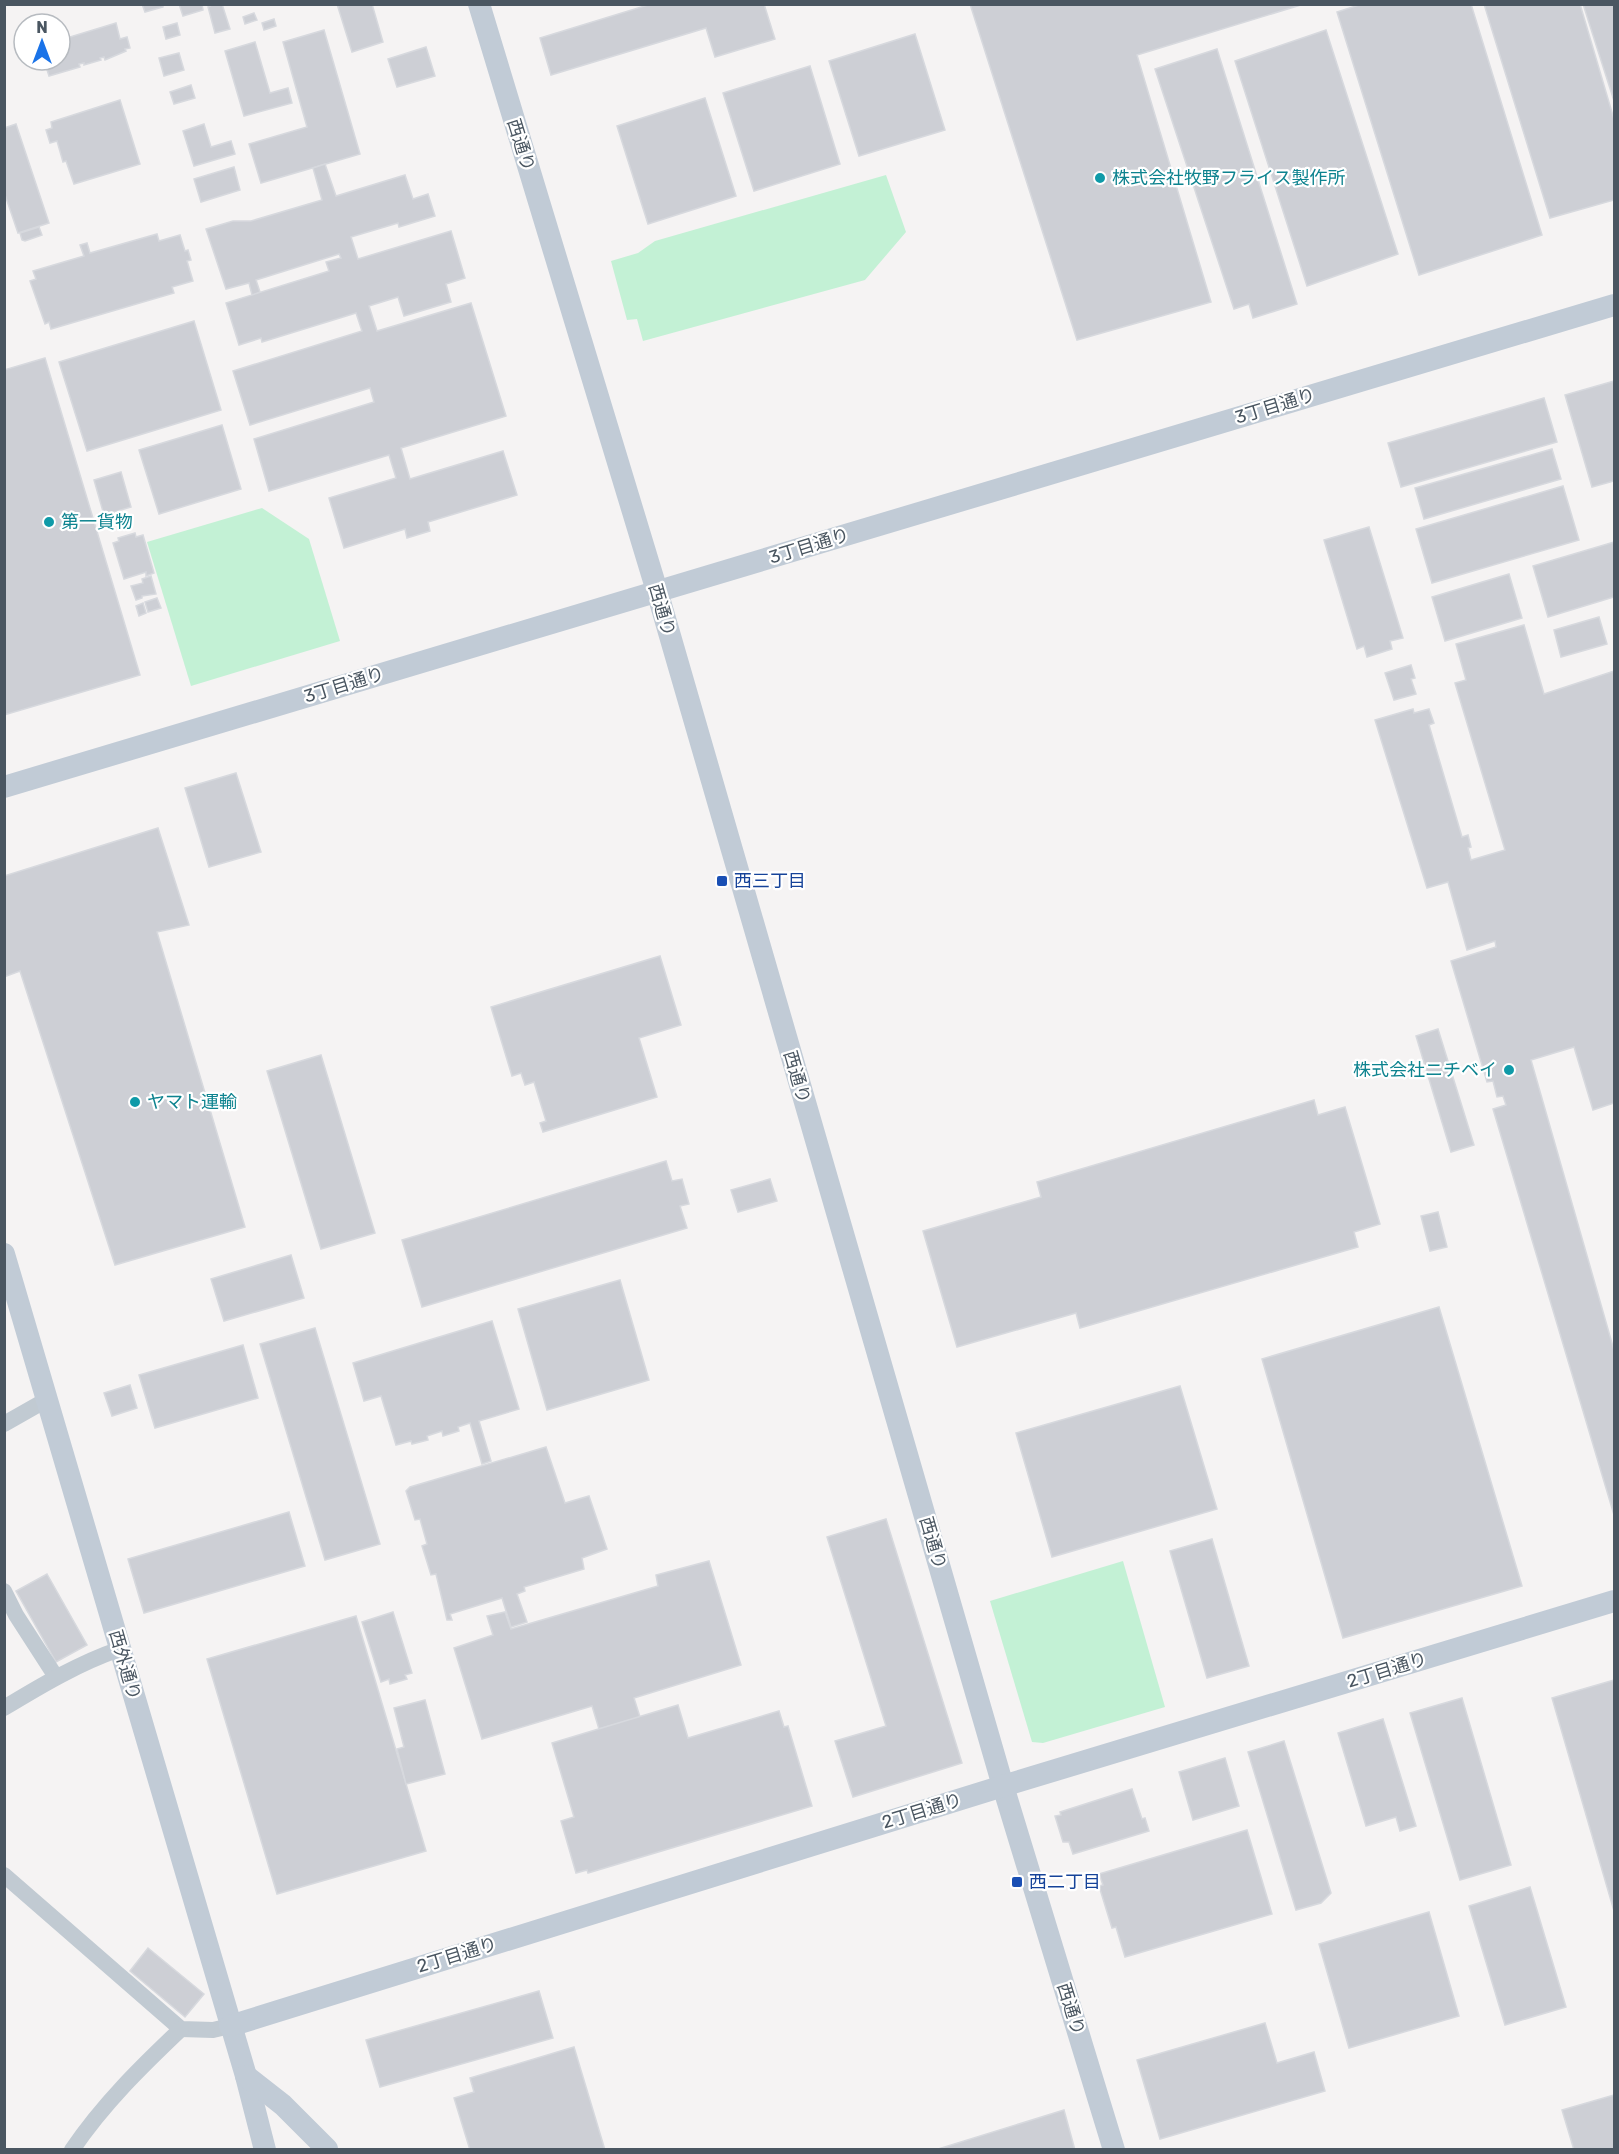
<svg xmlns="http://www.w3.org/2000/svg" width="1619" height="2154" viewBox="0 0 1619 2154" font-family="Rubik,'Noto Sans JP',sans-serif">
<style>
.green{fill:#c3f1d5}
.building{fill:#cdcfd5;stroke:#d7d9de;stroke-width:1.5}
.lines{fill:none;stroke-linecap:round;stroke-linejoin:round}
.street{stroke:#c1cad2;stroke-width:16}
.secondary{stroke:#c1cbd6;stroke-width:22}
.culture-dot{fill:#0f9aa8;stroke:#fff;stroke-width:2}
.transit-dot{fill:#1a4fb4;stroke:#fff;stroke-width:2}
.labels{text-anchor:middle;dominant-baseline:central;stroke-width:4.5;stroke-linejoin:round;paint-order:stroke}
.street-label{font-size:18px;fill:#4a5661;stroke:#fff}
.culture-label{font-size:18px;fill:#0d838f;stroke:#fff;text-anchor:start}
.transit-label{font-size:18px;fill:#164399;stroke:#fff;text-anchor:start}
</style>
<rect width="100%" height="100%" fill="#f5f3f3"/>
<g class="green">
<path d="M886 175 906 232 865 280 643 341 637 319 627 320 611 261 638 253 655 241Z"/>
<path d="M262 508 309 539 340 641 191 686 147 542Z"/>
<path d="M1123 1561 1165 1707 1043 1743 1032 1742 990 1601Z"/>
</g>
<g class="building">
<path d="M142 4H163V7L145 12Z"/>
<path d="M179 4H202L203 10 183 16Z"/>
<path d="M214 4H222L230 29 215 33 208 7Z"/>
<path d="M337 4H372L383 42 352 52Z"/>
<path d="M651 4H764L775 39 715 57 706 28 551 75 540 38Z"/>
<path d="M970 4H1304L1137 55 1211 302 1077 340Z"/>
<path d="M1362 4H1471L1542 235 1419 275 1337 12Z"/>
<path d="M1484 4H1580L1614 119V200L1550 218Z"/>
<path d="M1583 4H1614V101Z"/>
<path d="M254 13 257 20 245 24 243 17Z"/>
<path d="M274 19 276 26 264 30 262 23Z"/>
<path d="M116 23 120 39 127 37 130 48 125 49 126 51 105 60 104 57 100 58 101 60 84 65V63L79 64 80 67 49 76 44 60H60V40Z"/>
<path d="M177 23 180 35 166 39 163 27Z"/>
<path d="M324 30 360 154 261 183 249 144 307 127 283 42Z"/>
<path d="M1326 30 1398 254 1307 286 1235 61Z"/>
<path d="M915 34 945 130 859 156 829 61Z"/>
<path d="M255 42 270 93 288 88 292 103 244 116 225 51Z"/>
<path d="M426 47 435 76 397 87 388 59Z"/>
<path d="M1217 49 1297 304 1253 318 1249 304 1234 309 1155 69Z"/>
<path d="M179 53 184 70 164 76 159 58Z"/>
<path d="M810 66 840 164 754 191 723 93Z"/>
<path d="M191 85 195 98 174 104 170 92Z"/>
<path d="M705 98 736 196 648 224 617 126Z"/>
<path d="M120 100 140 164 74 184 66 161 63 162 57 141 50 143 46 130 52 128 51 122Z"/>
<path d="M16 124 49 223 18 233 4 192V128Z"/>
<path d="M204 124 211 147 231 141 235 154 194 166 183 131Z"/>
<path d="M325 164 336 196 405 175 413 199 428 194 435 216 399 227 398 223 351 237 358 259 451 231 465 278 446 284 451 302 404 316 398 297 369 306 377 331 471 303 506 416 401 448 410 479 503 451 517 495 428 522 430 531 407 538 405 529 344 548 329 498 396 478 389 455 269 491 254 439 374 402 370 388 250 425 233 371 362 331 356 313 262 342 261 338 239 345 226 303 329 271 326 262 341 258 339 254 256 280 260 292 252 295 249 283 226 289 206 229 233 221H251L322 200 313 168Z"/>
<path d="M234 167 240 190 201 202 194 179Z"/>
<path d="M39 227 42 235 25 241 22 240 20 233Z"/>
<path d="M157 234 159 241 180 235 185 251 188 250 191 260 187 261 193 281 172 287 174 293 51 329 49 322 45 324 30 281 36 279 33 271 84 256 80 245 87 243 90 253Z"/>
<path d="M194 321 221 410 87 451 59 362Z"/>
<path d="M45 358 140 675 4 715V370Z"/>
<path d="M1614 381V481L1592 487 1565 395Z"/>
<path d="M1544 398 1557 442 1401 487 1388 443Z"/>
<path d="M222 425 241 489 159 514 139 450Z"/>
<path d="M1552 449 1561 479 1424 519 1415 488Z"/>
<path d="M121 472 131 507 104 515 94 480Z"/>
<path d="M1563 486 1579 540 1432 583 1416 529Z"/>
<path d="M1369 527 1403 638 1390 641 1392 649 1367 657 1364 646 1357 649 1324 540Z"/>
<path d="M135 533 136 537 143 535 154 573 146 576V572L124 579 113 543 119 541 118 538Z"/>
<path d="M1614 542V597L1548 617 1533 566Z"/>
<path d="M1509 574 1522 618 1445 641 1432 597Z"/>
<path d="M151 576 156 594 142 596V598L136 600 131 586 143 583 142 579Z"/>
<path d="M157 598 161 608 148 612 145 602Z"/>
<path d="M143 603 146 613 139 616 136 606Z"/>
<path d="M1599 617 1607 644 1561 657 1554 630Z"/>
<path d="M1524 625 1544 694 1614 671V1103L1593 1110 1574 1047 1531 1060 1614 1350V1515L1493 1109 1506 1105 1503 1096 1497 1097 1493 1081 1487 1082 1451 961 1496 947 1495 941 1467 950 1448 882 1427 888 1375 720 1413 709 1414 713 1429 709 1434 723 1429 725 1462 837 1468 835 1471 847 1468 848 1471 860 1505 850 1455 683 1466 680 1456 644Z"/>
<path d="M1411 665 1415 678 1411 679 1416 694 1394 700 1385 673Z"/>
<path d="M236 773 261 852 209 867 185 788Z"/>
<path d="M158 828 189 925 157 932 245 1227 115 1265 20 971 4 977V876Z"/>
<path d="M660 956 681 1025 639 1038 657 1097 543 1132 540 1123 546 1121 534 1082 525 1085 521 1073 512 1076 491 1007Z"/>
<path d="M1438 1029 1474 1145 1451 1152 1416 1036Z"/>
<path d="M321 1055 375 1233 321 1249 267 1071Z"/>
<path d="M1314 1100 1318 1115 1345 1107 1380 1224 1354 1232 1358 1247 1080 1328 1076 1313 957 1347 923 1231 1041 1197 1037 1182Z"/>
<path d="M666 1161 672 1181 682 1179 689 1204 680 1206 687 1228 422 1307 402 1240Z"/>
<path d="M770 1179 777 1201 738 1212 731 1190Z"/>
<path d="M1438 1212 1447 1247 1430 1251 1421 1216Z"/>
<path d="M291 1255 304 1298 224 1321 211 1279Z"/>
<path d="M620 1280 649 1380 547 1410 518 1309Z"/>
<path d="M1439 1307 1522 1586 1343 1638 1262 1359Z"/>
<path d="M492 1321 519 1409 479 1421 491 1461 482 1464 470 1423 458 1427 459 1431 443 1436 442 1431 427 1436 428 1440 412 1444 411 1441 396 1445 381 1396 364 1401 353 1363Z"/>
<path d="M315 1328 380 1544 325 1560 260 1344Z"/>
<path d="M243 1345 258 1398 155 1428 139 1375Z"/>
<path d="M130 1385 137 1408 112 1416 104 1393Z"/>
<path d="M1180 1386 1217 1509 1052 1557 1016 1433Z"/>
<path d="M546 1447 565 1503 589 1496 607 1549 582 1558 584 1569 524 1587 525 1591 517 1594 527 1622 511 1627 502 1598 450 1614 452 1620H447L436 1574 431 1575 422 1546 427 1544 420 1519 415 1520 406 1491 410 1487Z"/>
<path d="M289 1512 305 1566 144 1613 128 1559Z"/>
<path d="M886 1519 962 1763 853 1797 835 1741 886 1726 827 1537Z"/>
<path d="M1212 1539 1249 1666 1207 1678 1170 1551Z"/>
<path d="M709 1561 741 1665 634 1698 640 1717 599 1729 592 1706 482 1739 454 1648 493 1635 487 1616 505 1612 511 1629 658 1586 656 1575Z"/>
<path d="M47 1574 87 1645 56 1662 16 1591Z"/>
<path d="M393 1612 412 1673 405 1675 407 1679 390 1684 389 1679 381 1682 362 1622Z"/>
<path d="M356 1616 426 1851 277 1894 207 1659Z"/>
<path d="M1614 1680V1911L1552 1698Z"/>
<path d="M1462 1698 1511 1865 1460 1880 1410 1713Z"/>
<path d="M425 1700 445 1774 406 1784 397 1749 404 1747 394 1708Z"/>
<path d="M678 1705 688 1738 779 1711 784 1727 788 1726 812 1806 588 1873 587 1870 576 1873 561 1821 574 1817 552 1743Z"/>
<path d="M1383 1719 1416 1826 1400 1831 1396 1817 1366 1826 1338 1733Z"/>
<path d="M1284 1741 1331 1893 1321 1903 1296 1910 1248 1752Z"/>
<path d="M1225 1758 1239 1806 1193 1820 1179 1772Z"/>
<path d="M1132 1789 1142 1819 1145 1818 1149 1831 1073 1854 1069 1842H1063L1055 1816 1061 1815 1060 1812Z"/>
<path d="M1247 1830 1272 1914 1125 1957 1116 1927 1112 1928 1099 1886 1103 1885 1099 1874Z"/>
<path d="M1530 1887 1566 2007 1505 2025 1469 1906Z"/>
<path d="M1429 1912 1459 2016 1349 2048 1319 1944Z"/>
<path d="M148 1948 204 1994 185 2017 130 1971Z"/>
<path d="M539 1991 553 2038 380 2087 366 2040Z"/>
<path d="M1265 2023 1277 2063 1314 2052 1325 2091 1160 2139 1137 2060Z"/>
<path d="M574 2047 605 2150H470L454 2098 474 2092 470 2078Z"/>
<path d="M1614 2095V2150H1574L1562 2110Z"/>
<path d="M1064 2110 1075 2150H935Z"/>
</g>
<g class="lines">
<g class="street">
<path d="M4 1424 48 1399"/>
<path d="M4 1591 16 1615 56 1677"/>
<path d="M4 1708C42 1685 79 1663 120 1649"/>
<path d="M4 1875 181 2029 213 2030 230 2026"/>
<path d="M72 2150C103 2104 142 2066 181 2029"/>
</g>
<g class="secondary">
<path d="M479 4 657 591 1003 1786 1114 2150"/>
<path d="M4 787 1614 305"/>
<path d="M4 1254 246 2076 265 2150"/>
<path d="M230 2026 1003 1786 1614 1601"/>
<path d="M246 2076 283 2105 327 2149"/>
</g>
</g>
<g class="culture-dot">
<circle cx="1100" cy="178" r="6"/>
<circle cx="49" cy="522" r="6"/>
<circle cx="1509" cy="1070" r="6"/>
<circle cx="135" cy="1102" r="6"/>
</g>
<g class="transit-dot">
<rect x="716" y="875" width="12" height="12" rx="3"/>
<rect x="1011" y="1876" width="12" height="12" rx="3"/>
</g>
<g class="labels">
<g class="street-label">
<text transform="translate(521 145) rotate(73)">西通り</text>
<text transform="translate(1275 406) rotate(-17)">3丁目通り</text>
<text transform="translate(809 546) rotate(-17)">3丁目通り</text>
<text transform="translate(662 610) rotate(74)">西通り</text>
<text transform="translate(344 685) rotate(-17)">3丁目通り</text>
<text transform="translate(797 1077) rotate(74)">西通り</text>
<text transform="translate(933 1543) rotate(74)">西通り</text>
<text transform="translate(125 1665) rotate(74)">西外通り</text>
<text transform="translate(1387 1670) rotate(-17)">2丁目通り</text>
<text transform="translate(922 1811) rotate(-17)">2丁目通り</text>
<text transform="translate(457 1955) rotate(-17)">2丁目通り</text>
<text transform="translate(1071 2009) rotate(73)">西通り</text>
</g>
<g class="culture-label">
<text x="1112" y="178">株式会社牧野フライス製作所</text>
<text x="61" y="522">第一貨物</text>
<text x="1497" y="1070" text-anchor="end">株式会社ニチベイ</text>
<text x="147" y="1102">ヤマト運輸</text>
</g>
<g class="transit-label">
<text x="734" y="881">西三丁目</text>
<text x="1029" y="1882">西二丁目</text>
</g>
</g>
<rect width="1619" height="2154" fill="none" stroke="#4a5661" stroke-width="12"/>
<g transform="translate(42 42)"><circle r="28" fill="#ffffff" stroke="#b7bbc0" stroke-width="1.5"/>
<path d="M0-4.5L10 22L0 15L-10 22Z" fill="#1a73e8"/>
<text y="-9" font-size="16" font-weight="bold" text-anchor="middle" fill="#4a5661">N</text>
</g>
</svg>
